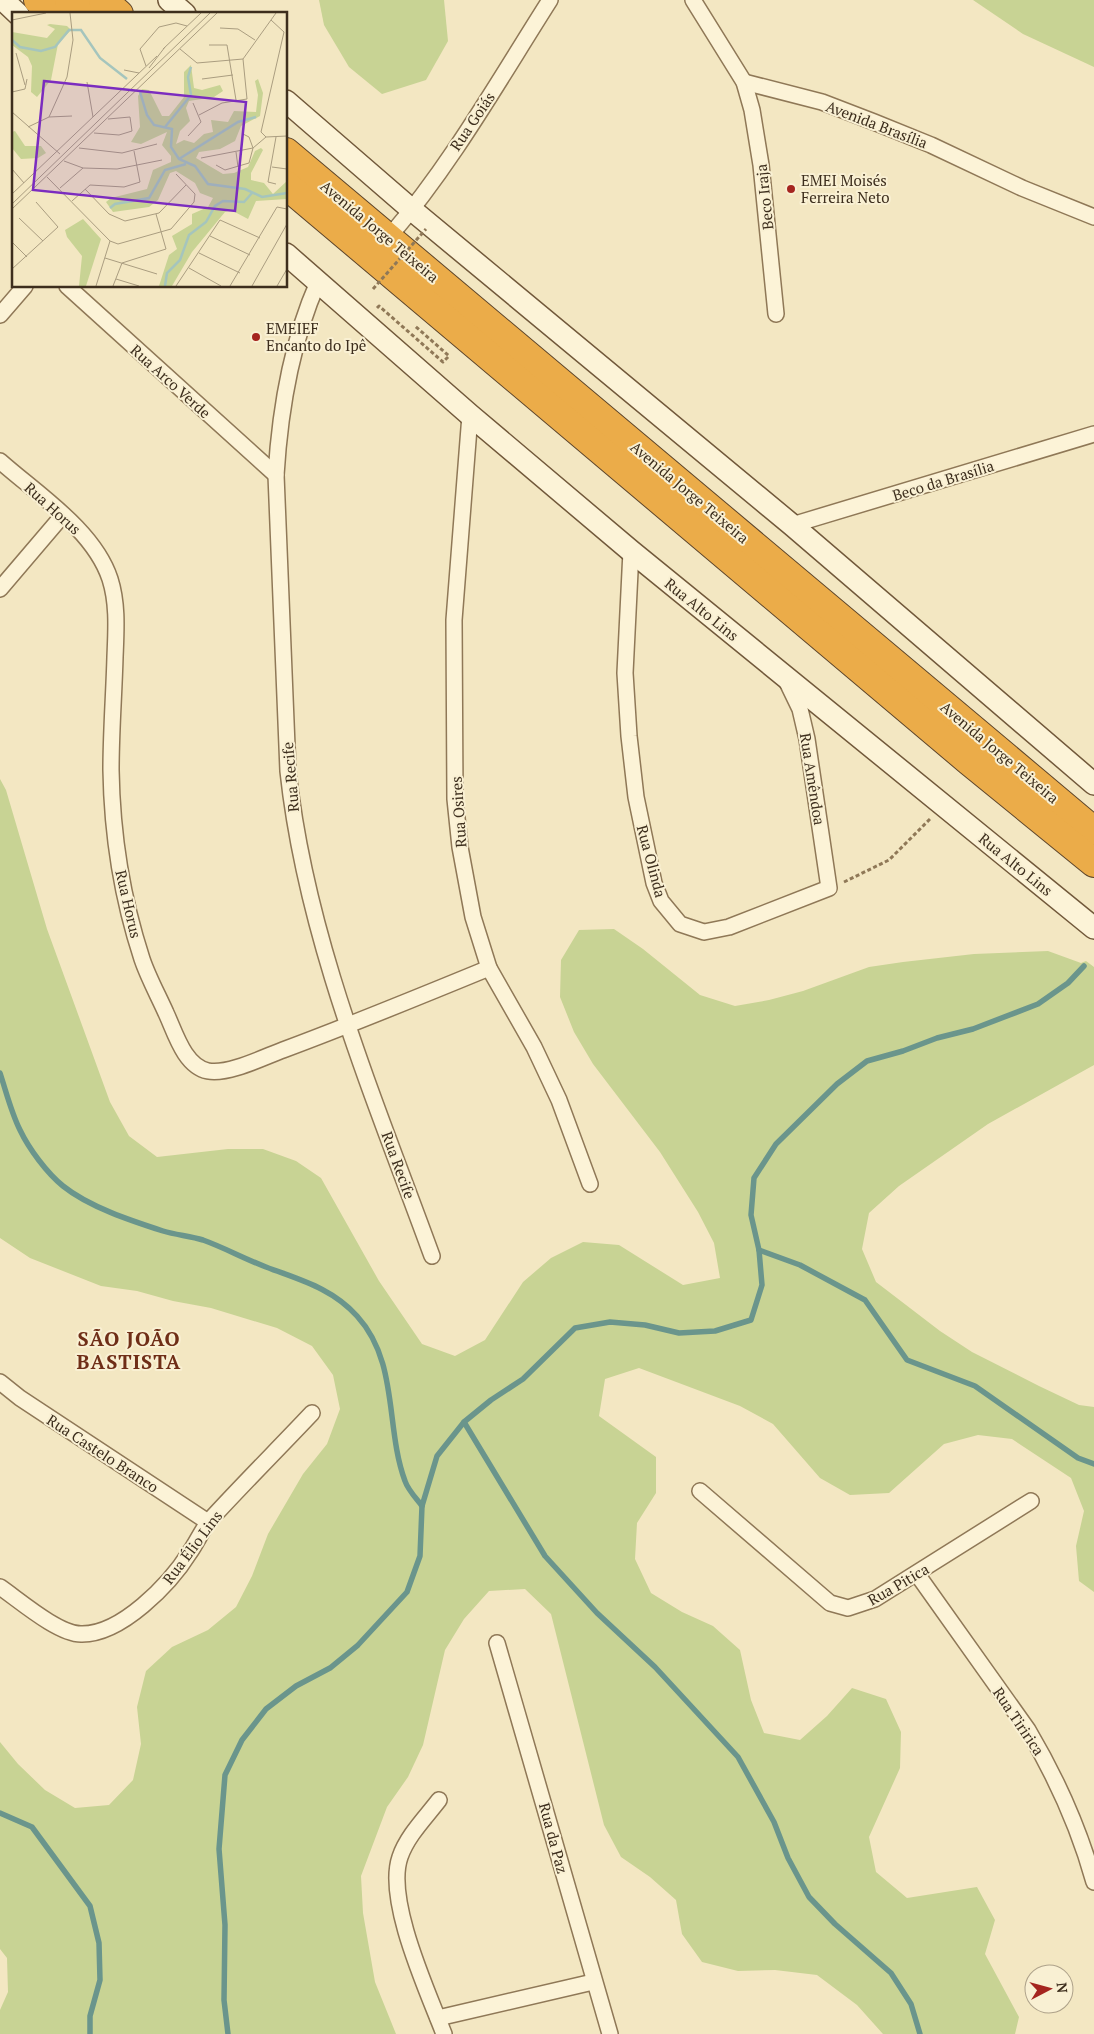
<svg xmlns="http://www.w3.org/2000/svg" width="1094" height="2034" viewBox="0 0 1094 2034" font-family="'PT Serif',serif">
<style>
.green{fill:#c8d394}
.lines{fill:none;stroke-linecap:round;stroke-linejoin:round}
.stream{stroke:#6a958c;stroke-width:5.5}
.street-casing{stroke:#8f7857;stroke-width:18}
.secondary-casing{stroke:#71583a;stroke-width:24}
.highway-casing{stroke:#5d452b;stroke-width:30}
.path{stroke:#8f7857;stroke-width:3;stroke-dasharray:4 2.5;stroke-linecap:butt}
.street{stroke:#fcf3d7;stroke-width:15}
.secondary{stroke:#fcf3d7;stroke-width:21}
.highway{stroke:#ebac49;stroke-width:28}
.path-bridge{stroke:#8f7857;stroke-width:3;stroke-dasharray:4 2.5;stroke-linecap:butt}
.poi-dot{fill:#a5251f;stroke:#f9f0d3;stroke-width:2}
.labels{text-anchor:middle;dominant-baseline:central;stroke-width:4;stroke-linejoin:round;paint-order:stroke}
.street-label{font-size:15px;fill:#3d2e1d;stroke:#f9f0d3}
.poi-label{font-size:15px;fill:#3d2e1d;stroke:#f9f0d3;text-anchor:start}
.district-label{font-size:20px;font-weight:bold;letter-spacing:1px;fill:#6f2e17;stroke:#f9f0d3}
.inset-river{fill:none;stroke:#a5c5bd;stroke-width:2.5}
.inset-road{fill:none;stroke:#aa9d80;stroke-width:1}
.view{fill:#7b2cbf;fill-opacity:0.15;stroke:#7b2cbf;stroke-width:2.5}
.inset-edge{fill:none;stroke:#3d2e1d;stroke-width:2.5}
</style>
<rect width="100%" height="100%" fill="#f3e7c2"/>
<g class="green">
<path d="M319 0H444L448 41 426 80 382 94 349 67 324 25Z"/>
<path d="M973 0H1094V67L1023 34Z"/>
<path d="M0 779 6 790 47 929 110 1102 129 1136 157 1157 228 1149H263L296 1161 321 1178 379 1281 422 1344 455 1356 485 1340 523 1282 551 1258 583 1242 619 1245 683 1285 720 1278 714 1243 698 1212 660 1152 593 1064 574 1032 560 997 561 960 579 930 614 929 643 949 700 995 735 1006 769 1000 803 991 869 967 903 962 974 954 1048 951 1081 963 1086 961 1094 967V1065L988 1124 899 1186 869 1213 862 1249 876 1282 940 1331 972 1352 1039 1386 1079 1405 1094 1407V1592L1079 1581 1076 1546 1084 1511 1071 1478 1012 1439 978 1435 944 1444 889 1493 850 1495 820 1478 773 1424 740 1406 639 1368 605 1379 599 1416 656 1457V1493L637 1523 635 1559 651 1593 682 1612 713 1626 740 1650 751 1700 764 1733 800 1740 827 1716 852 1688 886 1699 901 1732 900 1768 869 1837 876 1872 907 1898 977 1887 995 1920 985 1954 1019 2017 1015 2034H883L857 2005 817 1975 775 1970 738 1971 702 1962 682 1934 676 1900 650 1877 621 1857 604 1825 551 1614 525 1589 489 1591 464 1619 445 1650 423 1745 408 1777 387 1807 361 1876 363 1913 375 1982 396 2034H0V2010L8 1992 7 1958 0 1949V1742L18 1764 45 1790 75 1808 109 1805 133 1780 141 1744 137 1707 146 1671 172 1647 208 1630 236 1607 252 1576 268 1534 303 1474 327 1444 340 1409 333 1375 312 1346 277 1328 211 1308 173 1301 137 1291 101 1286 30 1258 0 1238Z"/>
</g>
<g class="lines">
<g class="stream">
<path d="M0 1073C6 1091 11 1112 20 1130 29 1149 47 1173 63 1186 89 1207 132 1221 163 1231 176 1235 190 1236 203 1240 225 1248 245 1259 266 1267 300 1280 332 1288 357 1316 399 1362 385 1427 405 1481 408 1490 416 1498 422 1506"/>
<path d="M759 1250 800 1265 865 1300 907 1360 975 1386 1078 1458 1094 1464"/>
<path d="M464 1422 545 1556 597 1613 655 1667 738 1757 774 1822 788 1858 809 1897 835 1924 891 1973 911 2004 920 2034"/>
<path d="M0 1813 32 1827 90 1906 99 1943 100 1980 90 2016V2034"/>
<path d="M228 2034 224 2000 225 1925 219 1849 225 1775 242 1740 266 1709 296 1686 330 1668 358 1645 407 1592 420 1556 422 1506 437 1456 464 1422 491 1400 523 1379 575 1328 610 1322 645 1325 679 1333 715 1331 751 1320 762 1285 759 1250 751 1215 754 1178 776 1144 837 1084 867 1061 903 1051 937 1038 973 1029 1038 1004 1068 983 1084 966"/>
</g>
<g class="street-casing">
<g id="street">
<path d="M693 0 744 82 752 110 761 165 776 314"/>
<path d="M744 82 822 102 874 122 931 145 1022 188 1094 217"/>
<path d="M389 237C451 165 499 80 550 0"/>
<path d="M318 282C291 343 280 409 276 475L288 771C306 939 374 1097 432 1256"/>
<path d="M67 286 276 475"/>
<path d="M0 315 25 286"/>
<path d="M470 415 454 620 455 799 460 847 473 917 489 968 534 1047 559 1100 590 1184"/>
<path d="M0 461C37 494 94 530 110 579 118 604 116 631 115 657 114 694 111 732 111 770 112 834 122 898 142 959 148 977 158 995 166 1013 175 1032 184 1066 208 1071 228 1075 264 1057 283 1050 353 1024 421 996 489 968"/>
<path d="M792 525 1094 434"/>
<path d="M631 551 625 673 629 736 636 797 654 883 661 901 680 924 704 932 729 927 829 888 807 739 800 709 786 680"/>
<path d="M0 589 63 515"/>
<path d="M0 1382 20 1398 208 1522"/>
<path d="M700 1491 830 1603 848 1608 875 1599 1031 1501"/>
<path d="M917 1574 1028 1730C1057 1779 1079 1828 1094 1882"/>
<path d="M0 1587C19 1600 58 1634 81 1634 121 1635 170 1584 190 1552 197 1542 202 1530 210 1520 243 1484 278 1449 312 1413"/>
<path d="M497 1643 610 2034"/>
<path d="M439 1800C426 1817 407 1836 400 1857 385 1900 428 1992 444 2034"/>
<path d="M438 2018 593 1982"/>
</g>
</g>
<g class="secondary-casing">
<g id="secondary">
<path d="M3 0 18 14"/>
<path d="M169 0 185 14"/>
<path d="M286 101 412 210 792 525 1094 784"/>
<path d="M286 254 470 415 631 551 1094 928"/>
</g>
</g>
<g class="highway-casing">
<g id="highway">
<path d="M38 0 56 14"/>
<path d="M69 0 85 14"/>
<path d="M103 0 119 14"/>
<path d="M286 152 1094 831"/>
<path d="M286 185 969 761 1094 863"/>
</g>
</g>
<g class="path">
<path d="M377 308 379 306 443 362 449 356 415 326"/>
<path d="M844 882 889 860 930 819"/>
</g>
<use href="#street" class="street"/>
<use href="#secondary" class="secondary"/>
<use href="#highway" class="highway"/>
<path class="path-bridge" d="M373 289 426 229"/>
</g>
<g class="poi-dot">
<circle cx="791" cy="189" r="5"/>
<circle cx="256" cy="337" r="5"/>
</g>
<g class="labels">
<g class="street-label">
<text transform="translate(472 121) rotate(-56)">Rua Goiás</text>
<text transform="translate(877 124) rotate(21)">Avenida Brasília</text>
<text transform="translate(764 197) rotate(-96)">Beco Iraja</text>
<text transform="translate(380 231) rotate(40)">Avenida Jorge Teixeira</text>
<text transform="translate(171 381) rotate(42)">Rua Arco Verde</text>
<text transform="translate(943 480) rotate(-17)">Beco da Brasília</text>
<text transform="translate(690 492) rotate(40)">Avenida Jorge Teixeira</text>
<text transform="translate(53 508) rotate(42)">Rua Horus</text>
<text transform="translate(702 609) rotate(39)">Rua Alto Lins</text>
<text transform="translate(1000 752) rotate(40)">Avenida Jorge Teixeira</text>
<text transform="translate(290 777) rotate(-95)">Rua Recife</text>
<text transform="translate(813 779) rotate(81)">Rua Amêndoa</text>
<text transform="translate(458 812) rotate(-94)">Rua Osires</text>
<text transform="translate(652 861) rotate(75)">Rua Olinda</text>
<text transform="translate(1016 864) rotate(39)">Rua Alto Lins</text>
<text transform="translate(129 904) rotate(77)">Rua Horus</text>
<text transform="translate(399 1165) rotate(70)">Rua Recife</text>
<text transform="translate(103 1453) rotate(33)">Rua Castelo Branco</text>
<text transform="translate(192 1547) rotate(-53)">Rua Élio Lins</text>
<text transform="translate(898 1584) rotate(-30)">Rua Pitica</text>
<text transform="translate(1019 1721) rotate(56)">Rua Tiririca</text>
<text transform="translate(554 1838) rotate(75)">Rua da Paz</text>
</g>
<g class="poi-label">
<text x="801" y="180">EMEI Moisés<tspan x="801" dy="17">Ferreira Neto</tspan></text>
<text x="266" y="328">EMEIEF<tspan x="266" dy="17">Encanto do Ipê</tspan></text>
</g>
<g class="district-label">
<text x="129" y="1338">SÃO JOÃO<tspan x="129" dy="23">BASTISTA</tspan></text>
</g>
</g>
<g transform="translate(12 12)">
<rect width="275" height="275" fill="#f3e7c2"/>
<path d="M38 12 55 14 59 18 46 32 39 68 25 85 19 80 20 54 16 45 0 33V20L35 26 43 17 35 13ZM179 53 182 76 190 78 208 73 211 79 202 85 177 89 174 96 178 109 168 119 164 132 172 128 182 131 192 122 201 120 199 108 216 110 222 99 244 100 246 83 243 69 246 67 251 81 248 104 229 114 223 129 208 137 187 140 184 146 211 162 222 161 236 155 243 139 249 136 251 138 239 161V168L252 171 261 182 275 169V187L244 189 236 207 219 198 213 200 180 240 160 274H147L157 243 165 237 160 224 180 212V202L196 195 201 186 188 181 183 171 164 159 158 161 146 188 137 195 101 200 94 190 99 186 135 177 141 158 159 150V144L150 133 155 120 129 132 119 130 128 115 126 84 130 77 137 78 150 104H157L172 85V60ZM3 119 13 134H29L34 141 26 146 9 147 0 136V120ZM71 207 89 227 74 274H67L70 244 55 225 53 218Z" fill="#c8d394"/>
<path class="inset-river" d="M0 28 8 35 29 39 43 35 57 18H69L88 46 115 67M128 80 135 103 142 113 160 117 159 135 167 147 183 154 196 172 233 177 250 185 275 181M153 115 179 83 176 65 179 55M167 147 226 110 244 105M98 196 103 192 137 186 153 158 174 152M153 274 155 261 168 248 177 223 194 210 203 194 211 189 232 190 240 181"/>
<path class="inset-road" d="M0 8 34 1M259 8 272 20 249 120 254 125 275 124M208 16 226 17 243 28M197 33H215L224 88M151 37 189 1M168 37 185 51 231 47M4 41 13 73M134 54 128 37 147 15 164 11 175 14M137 56 153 35M112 58 127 61M190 67 221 63M75 70 81 105M0 80 13 77 15 67M0 100 48 142M187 103 210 91 235 87 231 47 264 1M37 105 55 65 61 28 58 1M16 115 37 105 60 104M82 121 107 123 120 119 118 105 96 107M176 124 189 110 181 91M264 125 256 170 264 172M67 136 110 141 145 132M224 140 226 155M189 146 241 136 254 125M52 149 71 156 105 157 150 148M204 153 213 158 237 151 241 136 237 125 231 122M260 155 275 157M0 157 12 171M35 165 98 229 106 232 159 217 182 190 183 182 164 162M48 176 71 156M73 177 97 202 113 209 147 201 174 173M0 182 145 44M60 189 78 173 112 175 128 170 122 139M0 192 198 1M0 197 205 1M7 206 31 229M198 224 238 243M0 230 15 245M187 241 228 261M93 246 145 262M177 256 209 274M0 257 46 215 24 190M104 267 127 274M84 274 98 229M101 274 110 251 154 237 144 202M164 274 208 208 248 226M218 274 265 195 275 197M240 274 275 212M265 274 275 257"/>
<path class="view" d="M32 69 234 90 223 199 21 178Z"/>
<rect width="275" height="275" class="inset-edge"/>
</g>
<g transform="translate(1049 1989) rotate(84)"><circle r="24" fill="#f9f0d3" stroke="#aea28a"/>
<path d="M0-4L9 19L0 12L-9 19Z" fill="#a5251f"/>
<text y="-8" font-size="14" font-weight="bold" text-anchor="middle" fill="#3d2e1d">N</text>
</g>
</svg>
